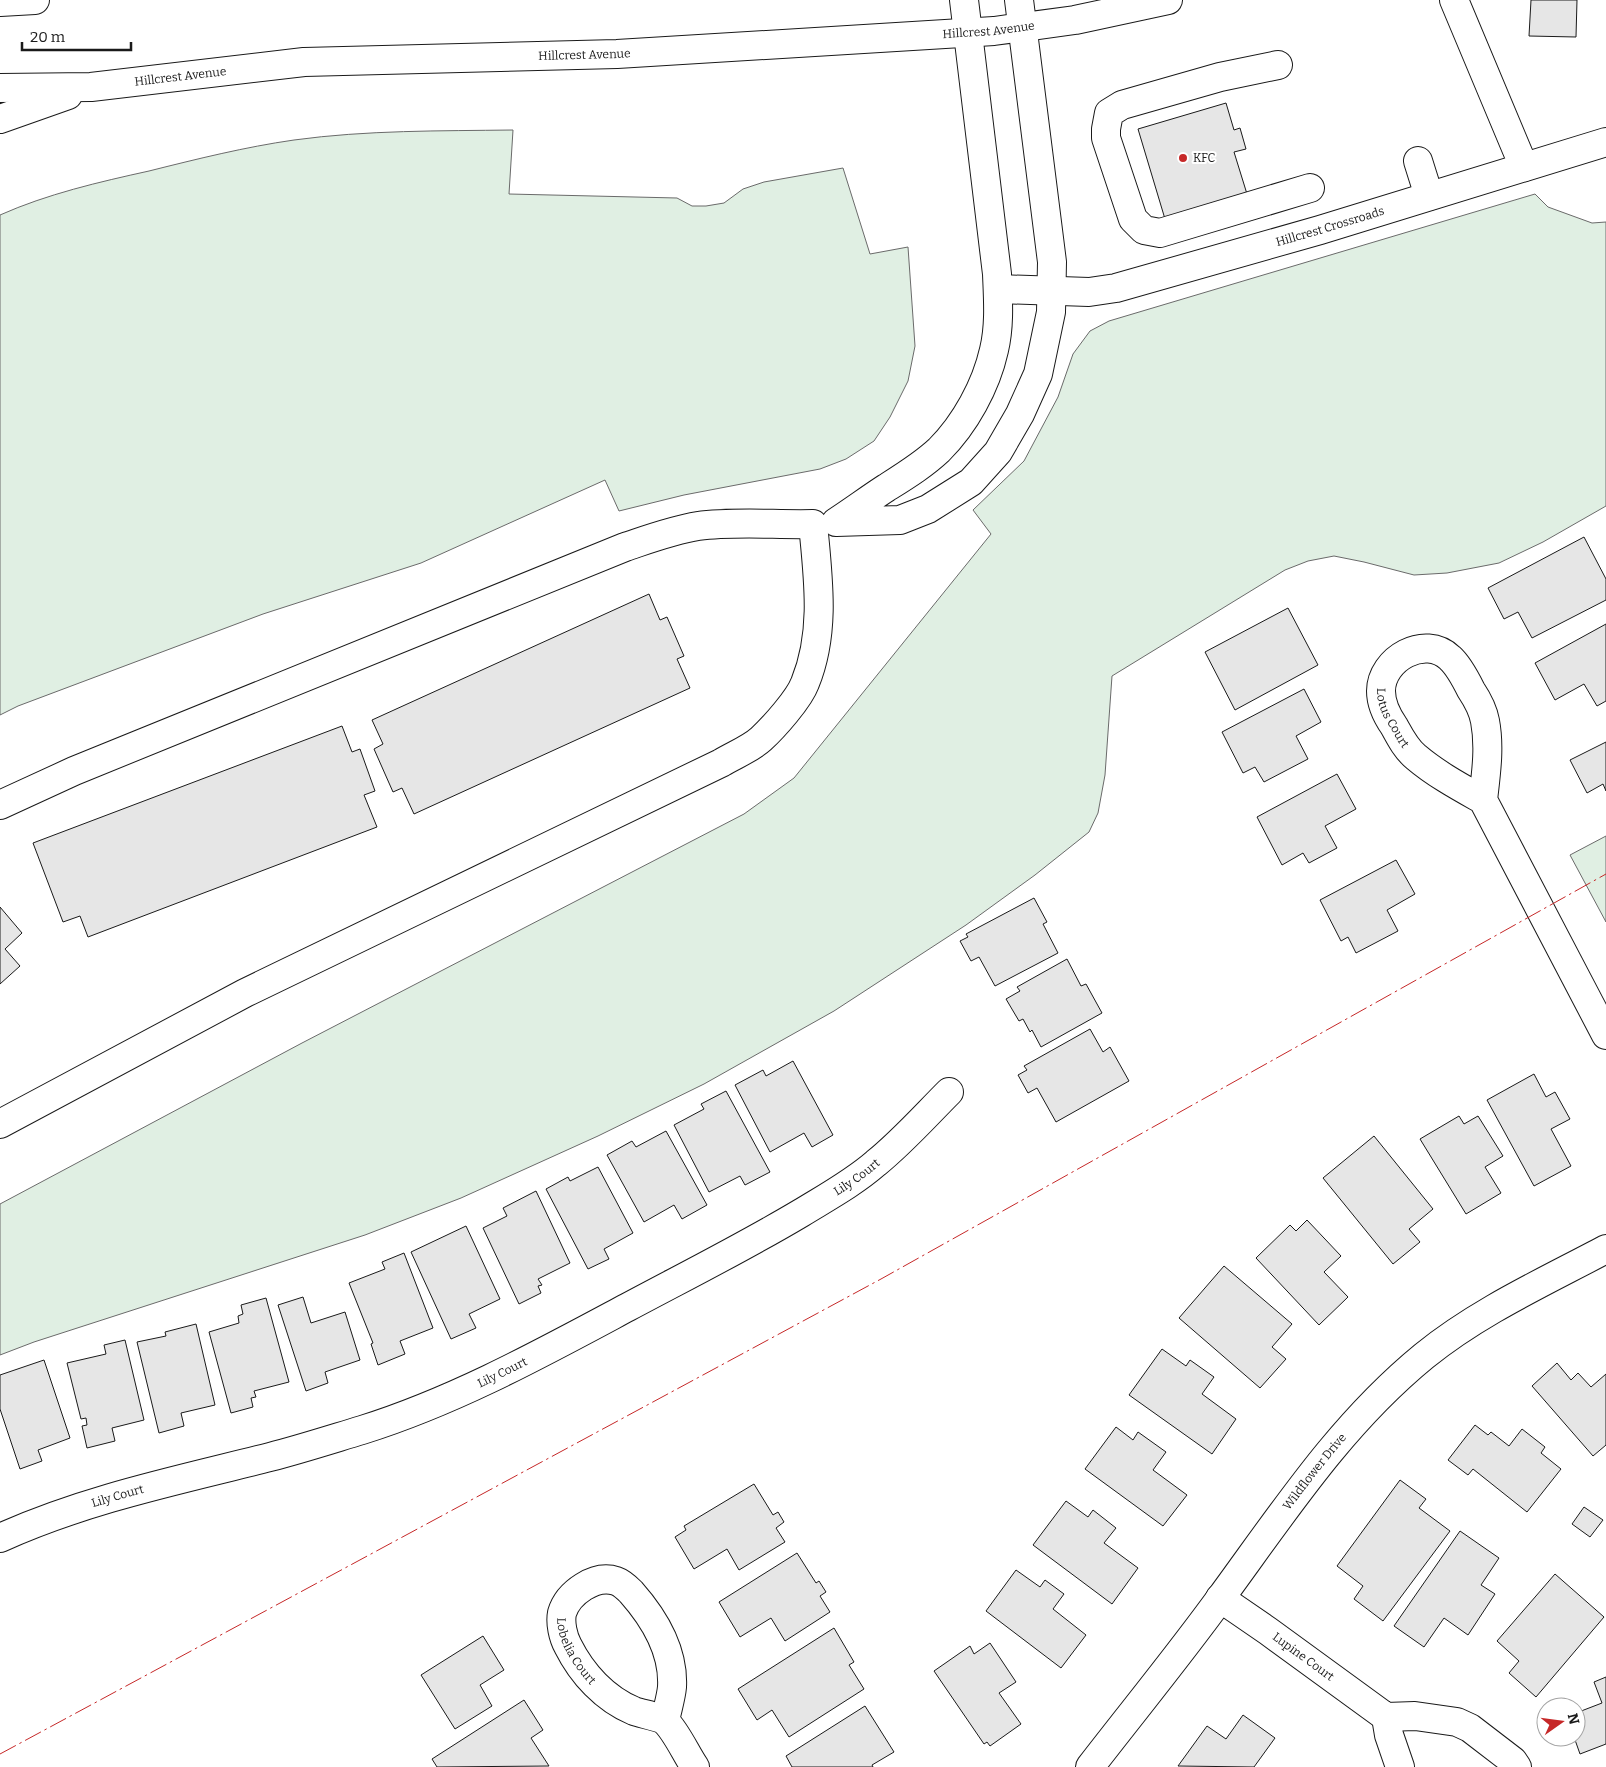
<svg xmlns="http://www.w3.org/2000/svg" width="1606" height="1767" viewBox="0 0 1606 1767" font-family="Bitter,serif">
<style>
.green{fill:#e0efe3;stroke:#6a6a6a}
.building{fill:#e6e6e6;stroke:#1a1a1a}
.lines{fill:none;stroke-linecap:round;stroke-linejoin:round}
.minor-casing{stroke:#1a1a1a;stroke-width:30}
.major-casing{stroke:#1a1a1a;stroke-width:30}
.minor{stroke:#fff;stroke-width:28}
.major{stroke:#fff;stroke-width:28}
.power{stroke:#c62828;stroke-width:1;stroke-dasharray:18 4 2.5 4;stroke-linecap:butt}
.poi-dot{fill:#c62828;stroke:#fff;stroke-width:2}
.labels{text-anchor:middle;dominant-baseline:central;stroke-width:4;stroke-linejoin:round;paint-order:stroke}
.street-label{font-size:12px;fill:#1a1a1a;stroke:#fff}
.poi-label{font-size:12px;fill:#1a1a1a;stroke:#fff;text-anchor:start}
</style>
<rect width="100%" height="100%" fill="#fff"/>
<g class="green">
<path d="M513 130 509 194 677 198 692 206H706L724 203 743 189 764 182 843 168 870 254 908 247 915 346 908 381 890 417 874 441 846 459 820 469 684 495 619 511 605 480 421 563 263 614 18 706 0 715V215C47 194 99 182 149 171 197 159 245 147 294 140 367 130 440 131 513 130Z"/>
<path d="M1535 194 1548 207 1592 223 1606 222V506L1543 542 1499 563 1447 573 1414 575 1364 562 1334 556 1308 561 1285 570 1112 676 1105 775 1098 813 1089 832 1035 875 966 925 834 1011 704 1084 598 1136 461 1198 365 1235 34 1342 0 1355V1204L302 1043 744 814 794 778 991 534 973 510 1024 461 1058 397 1073 354 1090 331 1109 321Z"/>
<path d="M1606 836V922L1570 855Z"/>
</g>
<g class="building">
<path d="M1531 0H1577L1576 37 1529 36Z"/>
<path d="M1226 103 1234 130 1240 128 1246 149 1234 152 1247 194 1165 219 1138 129Z"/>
<path d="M1584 537 1606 579V600L1532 638 1518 612 1504 619 1488 588Z"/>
<path d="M649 594 660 620 667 617 684 656 677 659 690 688 414 814 402 788 393 792 374 749 383 744 372 720Z"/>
<path d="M1288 608 1318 665 1235 710 1205 652Z"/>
<path d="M1606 624V701L1597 706 1584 684 1555 700 1535 663Z"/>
<path d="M1304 689 1321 722 1296 736 1308 759 1264 782 1255 767 1243 773 1222 732Z"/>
<path d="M342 726 352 752 360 749 375 791 364 795 377 827 88 937 80 916 63 922 33 843Z"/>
<path d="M1606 742V791L1603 784 1587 793 1570 760Z"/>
<path d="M1337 774 1356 809 1325 826 1337 848 1309 863 1303 853 1282 865 1257 817Z"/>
<path d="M1396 860 1415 894 1387 910 1398 931 1356 953 1348 937 1341 941 1320 900Z"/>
<path d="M1034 898 1047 922 1043 924 1058 953 995 986 979 957 971 961 960 941 968 937 966 934Z"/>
<path d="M0 907 22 933 5 949 20 966 0 984Z"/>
<path d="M1067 959 1081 986 1086 984 1102 1013 1041 1047 1032 1030 1030 1032 1023 1019 1019 1021 1006 999 1020 991 1017 987Z"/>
<path d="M1090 1029 1103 1052 1110 1047 1129 1081 1056 1122 1037 1088 1028 1093 1018 1075 1027 1070 1024 1066Z"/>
<path d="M793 1061 833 1135 812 1147 804 1133 770 1152 735 1085 763 1070 766 1076Z"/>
<path d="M1534 1074 1546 1097 1555 1092 1570 1119 1551 1129 1571 1166 1534 1186 1487 1100Z"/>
<path d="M726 1091 770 1172 745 1185 740 1176 709 1192 674 1125 704 1109 701 1104Z"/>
<path d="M1459 1116 1464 1124 1478 1116 1503 1156 1485 1167 1501 1193 1466 1214 1420 1139Z"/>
<path d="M666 1131 707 1205 682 1219 674 1205 644 1222 607 1155 632 1141 636 1147Z"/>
<path d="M1374 1136 1433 1209 1409 1229 1420 1242 1393 1264 1323 1178Z"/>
<path d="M598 1167 633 1233 604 1249 609 1259 588 1269 546 1189 568 1177 570 1181Z"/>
<path d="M536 1191 570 1263 538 1279 542 1285 538 1286 541 1293 519 1304 483 1228 507 1216 503 1208Z"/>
<path d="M1307 1220 1341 1256 1324 1272 1348 1297 1319 1325 1256 1258 1290 1225 1296 1231Z"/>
<path d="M466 1226 500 1299 469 1314 476 1328 451 1339 411 1252Z"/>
<path d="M404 1253 433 1328 400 1341 405 1354 378 1365 371 1344 373 1343 349 1283 385 1269 382 1262Z"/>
<path d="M1224 1266 1292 1324 1272 1347 1286 1359 1260 1388 1179 1318Z"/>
<path d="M303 1297 311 1323 345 1312 360 1360 325 1372 328 1383 306 1391 278 1305Z"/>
<path d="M266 1298 289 1382 254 1391 256 1397 251 1398 253 1407 231 1413 209 1332 239 1323 238 1316 243 1314 241 1305Z"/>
<path d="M196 1324 215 1405 181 1413 184 1426 159 1433 137 1342 166 1336 165 1332Z"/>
<path d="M125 1340 144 1420 112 1428 115 1441 87 1448 82 1426 87 1425 86 1418 81 1419 67 1363 106 1354 104 1345Z"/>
<path d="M1162 1349 1186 1366 1190 1360 1214 1377 1202 1394 1236 1419 1212 1454 1129 1395Z"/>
<path d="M44 1360 70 1438 38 1450 42 1461 20 1469 0 1409V1375Z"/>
<path d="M1557 1363 1571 1380 1578 1373 1591 1387 1606 1374V1445L1593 1456 1532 1386Z"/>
<path d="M1475 1425 1488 1435 1491 1432 1509 1446 1522 1429 1545 1447 1541 1453 1561 1469 1527 1512 1473 1469 1468 1475 1448 1460Z"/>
<path d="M1116 1427 1133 1440 1138 1432 1166 1452 1153 1470 1187 1495 1163 1526 1085 1469Z"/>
<path d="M1400 1480 1426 1499 1419 1508 1450 1531 1383 1621 1354 1599 1363 1586 1337 1566Z"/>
<path d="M754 1484 773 1515 778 1512 784 1522 776 1528 785 1542 739 1570 727 1549 694 1569 675 1537 686 1530 684 1526Z"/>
<path d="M1066 1501 1088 1517 1093 1510 1116 1528 1104 1543 1138 1568 1112 1604 1033 1545Z"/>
<path d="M1584 1507 1603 1520 1590 1537 1572 1524Z"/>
<path d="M1460 1531 1499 1558 1481 1585 1495 1594 1468 1635 1444 1618 1424 1647 1394 1626Z"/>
<path d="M797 1553 816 1583 819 1581 826 1592 820 1596 830 1612 785 1641 771 1618 740 1637 719 1602Z"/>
<path d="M1016 1570 1040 1587 1045 1580 1064 1594 1053 1609 1086 1635 1061 1668 986 1611Z"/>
<path d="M1555 1574 1604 1617 1536 1697 1509 1673 1519 1661 1497 1641Z"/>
<path d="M834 1628 854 1662 849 1665 864 1689 789 1737 772 1710 757 1720 738 1689Z"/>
<path d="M483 1636 504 1670 480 1685 492 1706 455 1729 421 1675Z"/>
<path d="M990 1643 1016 1682 999 1693 1021 1724 990 1746 987 1742 984 1744 934 1671 970 1646 974 1654Z"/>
<path d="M1606 1677V1744L1580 1754 1574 1737H1576V1713L1602 1703 1594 1682Z"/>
<path d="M524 1700 543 1730 531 1738 549 1766 437 1767 432 1759Z"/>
<path d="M865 1706 894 1752 872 1765 873 1767H792L786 1756Z"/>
<path d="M1243 1715 1275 1738 1254 1767 1178 1766 1207 1726 1226 1739Z"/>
</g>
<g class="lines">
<g class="minor-casing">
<g id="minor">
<path d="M964 0 997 274C998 299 1000 325 994 350 986 386 965 424 939 450 923 465 905 476 886 488 869 499 853 511 836 522L900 520 928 509 971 482 998 452 1020 414 1038 374 1051 312 1052 262 1019 0"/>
<path d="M1454 0 1524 167"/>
<path d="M1278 65 1220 77 1122 105 1109 113 1106 129V138L1133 219 1144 230 1160 233 1310 188"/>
<path d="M1418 161 1429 196"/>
<path id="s1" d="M998 289 1089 292 1116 288 1320 230 1606 142"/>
<path id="s2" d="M1483 800C1486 774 1490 747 1485 721 1483 710 1477 699 1471 690 1466 680 1459 666 1450 658 1425 634 1381 659 1381 691 1381 704 1387 716 1394 726 1400 737 1406 749 1416 757 1436 774 1460 787 1483 800L1606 1035"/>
<path d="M0 805 74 771 625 547C649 539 673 530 698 526 734 521 777 525 813 524 818 577 826 632 805 683 799 699 774 727 761 739 750 749 734 755 721 763L245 993 0 1124"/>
<path id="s3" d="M0 1538C86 1499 179 1480 270 1457 301 1449 332 1439 362 1430 455 1401 542 1353 628 1307 686 1276 744 1247 801 1213 827 1197 853 1183 876 1163 902 1142 925 1116 949 1092"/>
<path id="s4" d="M1220 1598 1268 1631 1386 1717 1415 1716 1457 1722 1470 1728 1513 1761 1517 1767"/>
<path d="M1386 1717 1389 1735 1400 1767"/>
<path id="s5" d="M665 1721C667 1710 671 1698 672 1687 674 1651 654 1618 631 1592 627 1588 622 1583 616 1581 595 1574 568 1593 562 1613 560 1623 563 1637 568 1646 582 1674 605 1699 634 1711 642 1714 661 1717 666 1722 677 1733 686 1754 695 1767"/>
<path id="s6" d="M1090 1767C1134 1710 1180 1654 1222 1596 1285 1510 1341 1424 1424 1356 1478 1312 1544 1282 1606 1249"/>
</g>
</g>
<g class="major-casing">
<g id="major">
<path d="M0 2 35 0"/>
<path id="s7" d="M0 88 91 87 304 62 617 54 994 31 1075 20 1168 0"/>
<path d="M0 119 68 95"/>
</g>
</g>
<use href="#minor" class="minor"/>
<use href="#major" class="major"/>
<path class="power" d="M0 1754 881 1279 1606 874"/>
</g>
<circle class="poi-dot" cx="1183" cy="158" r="5"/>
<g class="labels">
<g class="street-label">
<text stroke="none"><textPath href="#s7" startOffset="991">Hillcrest Avenue</textPath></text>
<text stroke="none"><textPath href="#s7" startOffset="586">Hillcrest Avenue</textPath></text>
<text stroke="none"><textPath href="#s7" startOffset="181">Hillcrest Avenue</textPath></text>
<text stroke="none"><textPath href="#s1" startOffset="341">Hillcrest Crossroads</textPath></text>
<text stroke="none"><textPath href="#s2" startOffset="276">Lotus Court</textPath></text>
<text stroke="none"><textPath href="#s3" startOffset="935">Lily Court</textPath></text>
<text stroke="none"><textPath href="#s3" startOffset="530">Lily Court</textPath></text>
<text stroke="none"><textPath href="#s6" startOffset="371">Wildflower Drive</textPath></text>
<text stroke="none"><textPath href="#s3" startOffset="125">Lily Court</textPath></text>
<text stroke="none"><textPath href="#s5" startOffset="270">Lobelia Court</textPath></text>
<text stroke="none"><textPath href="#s4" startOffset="102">Lupine Court</textPath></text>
</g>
<g class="poi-label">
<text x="1193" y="158">KFC</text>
</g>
</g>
<g transform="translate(1561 1722) rotate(76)"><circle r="24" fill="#ffffff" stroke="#a3a3a3"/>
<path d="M0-4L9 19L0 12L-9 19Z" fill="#c62828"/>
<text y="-8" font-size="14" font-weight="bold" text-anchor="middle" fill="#1a1a1a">N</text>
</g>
<path d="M22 42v8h109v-8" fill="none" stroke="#1a1a1a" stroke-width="2.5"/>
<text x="30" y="42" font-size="15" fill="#1a1a1a" stroke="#ffffff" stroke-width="4" paint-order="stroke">20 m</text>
</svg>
